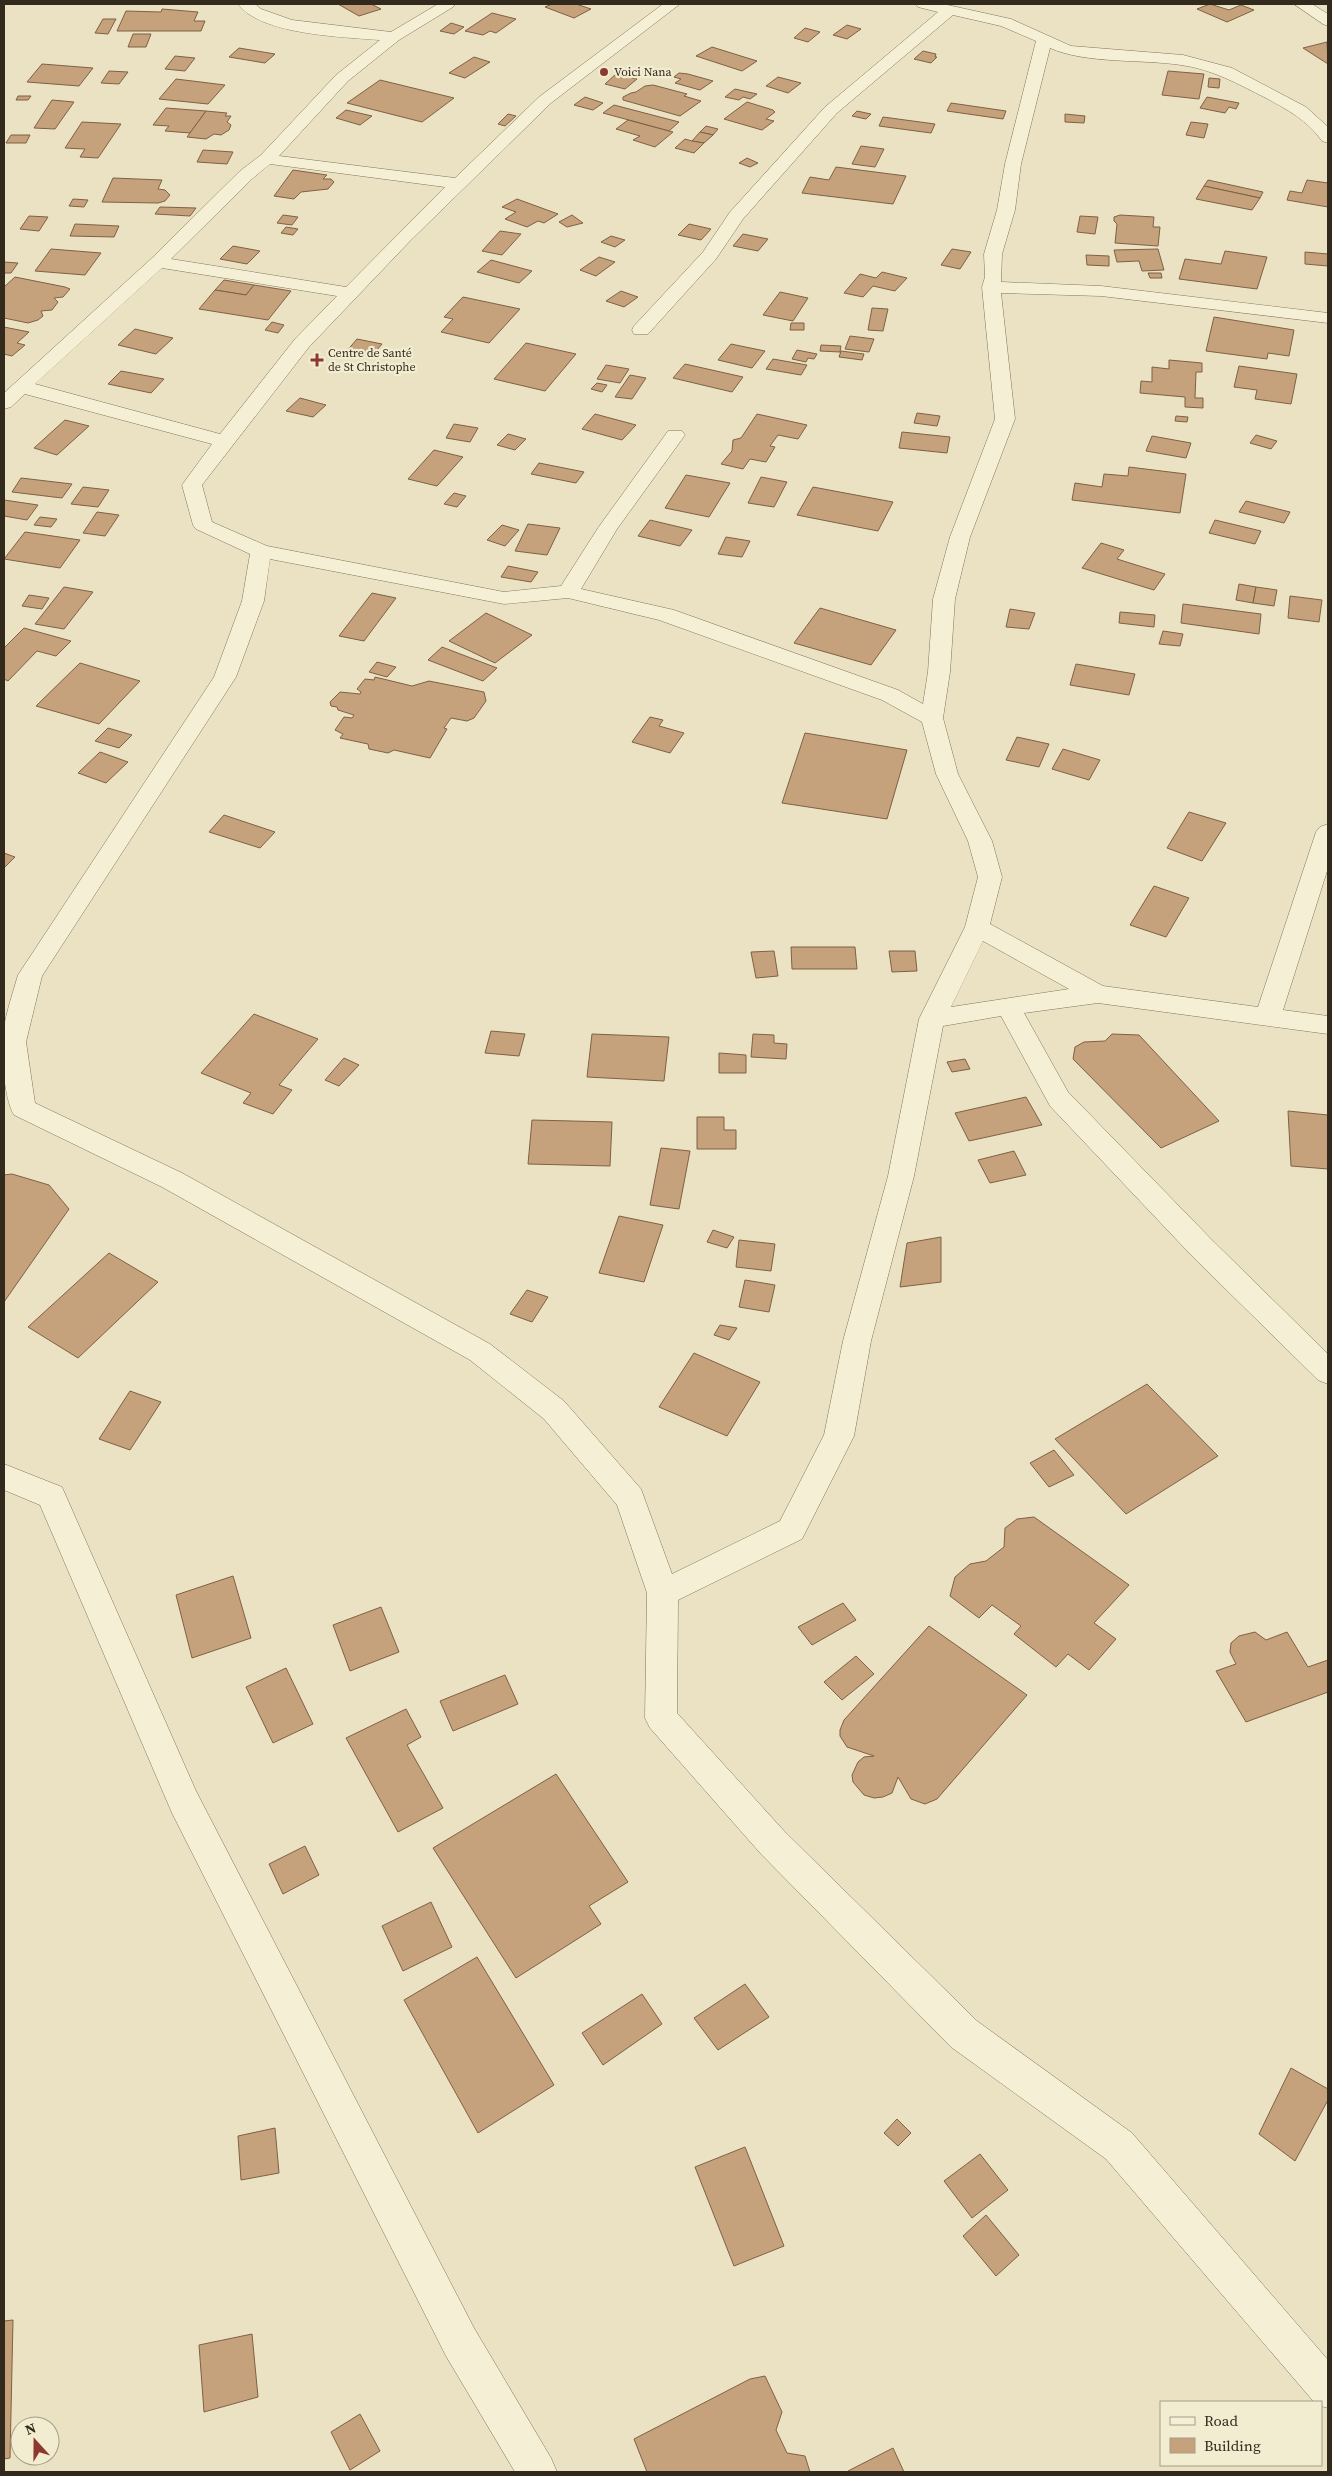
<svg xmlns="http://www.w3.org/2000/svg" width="1332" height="2476" viewBox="0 0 1332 2476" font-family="'Source Serif 4',serif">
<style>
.building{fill:#c5a17c;stroke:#7f6143}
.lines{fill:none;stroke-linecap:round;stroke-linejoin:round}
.minor-casing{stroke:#82745b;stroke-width:1}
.minor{fill:#f5efd5;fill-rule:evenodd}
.poi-dot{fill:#8c3930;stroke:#f2ecd1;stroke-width:2}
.labels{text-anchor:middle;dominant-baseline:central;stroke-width:4.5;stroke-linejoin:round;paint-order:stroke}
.far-poi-label{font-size:12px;fill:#332a1e;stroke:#f2ecd1;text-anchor:start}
</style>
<rect width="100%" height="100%" fill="#eae2c3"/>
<g class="building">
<path d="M338 4H371L381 9 359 16Z"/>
<path d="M552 4H576L591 9 574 18 545 7Z"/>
<path d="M1210 4 1229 10 1241 5 1254 10 1227 22 1197 9Z"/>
<path d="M162 9 198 12 194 21H205L201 31H117L126 11 161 12Z"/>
<path d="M492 13 516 19 496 33 490 31 483 35 465 31Z"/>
<path d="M103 19H116L108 34 95 33Z"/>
<path d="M451 23 464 27 454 34 440 31Z"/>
<path d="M847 25 861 29 847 39 833 35Z"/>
<path d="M805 28 820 32 808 42 794 38Z"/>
<path d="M133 34H151L146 47H128Z"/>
<path d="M1327 42 1328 64 1303 48Z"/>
<path d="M712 47 757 61 742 71 696 56Z"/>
<path d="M239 48 275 54 265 63 229 57Z"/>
<path d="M923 51 936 54 935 57H937L931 63 914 59Z"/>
<path d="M175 56 195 58 185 71 165 69Z"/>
<path d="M474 57 490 62 465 78 449 73Z"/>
<path d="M42 64 93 68 79 86 27 82Z"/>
<path d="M109 71 128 72 119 84 101 83Z"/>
<path d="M1168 71 1204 74 1199 99 1162 95Z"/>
<path d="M679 73 688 74 713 81 700 90 675 83 681 79 674 77Z"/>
<path d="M616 74 637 79 625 89 605 84Z"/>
<path d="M778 77 801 83 788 93 766 86Z"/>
<path d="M1209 78 1220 79 1219 88 1208 87Z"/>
<path d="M176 79 225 85 208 104 159 99Z"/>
<path d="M380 80 454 98 422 122 347 103Z"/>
<path d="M653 85 687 94 684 96 701 101 680 116 623 100V97L631 93 636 92 645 86Z"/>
<path d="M735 89 757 94 750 99 743 97 739 100 725 97Z"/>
<path d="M18 96H31L28 100H16Z"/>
<path d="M585 97 603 103 593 110 574 105Z"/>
<path d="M1207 97 1239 103 1236 109 1229 107 1225 113 1200 108Z"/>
<path d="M52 100 74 102 55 129 34 128Z"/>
<path d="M747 102 773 110 775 112 766 119 774 121 762 130 724 119Z"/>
<path d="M951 103 1006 111 1003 119 947 111Z"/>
<path d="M614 105 679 122 669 131 603 113Z"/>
<path d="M166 108 206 111 190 133 165 131 169 126 153 125Z"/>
<path d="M346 110 372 116 360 125 336 118Z"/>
<path d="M206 111 227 113 225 116H231L227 122 231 125 229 130 221 135 214 134 206 139 187 137Z"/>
<path d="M857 111 871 114 866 119 852 116Z"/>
<path d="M508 114 516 116 505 126 498 124Z"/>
<path d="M1065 114 1085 116 1084 123 1065 122Z"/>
<path d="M883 117 935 124 931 133 879 126Z"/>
<path d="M628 120 669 131 673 132 655 147 633 140 640 136 616 129Z"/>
<path d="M82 122 121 124 98 158 80 157 85 149 65 148Z"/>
<path d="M1191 122 1208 124 1204 138 1186 135Z"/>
<path d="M706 126 718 129 713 135 700 132Z"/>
<path d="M700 132 713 135 704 143 692 141Z"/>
<path d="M11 135H30L26 143H6Z"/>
<path d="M685 139 692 141 704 143 694 153 675 148Z"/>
<path d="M861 146 884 149 875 167 852 164Z"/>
<path d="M203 150 233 152 227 164 197 162Z"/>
<path d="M747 158 758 163 750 167 739 163Z"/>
<path d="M836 167 906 176 893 204 802 193 810 177 829 180Z"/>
<path d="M293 170 327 175 323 179H331L334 182 328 189 301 192 294 199 274 196Z"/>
<path d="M113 178 162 180 158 189 165 190 170 195 165 201 158 203 102 202Z"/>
<path d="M1208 180 1263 192 1260 198 1204 186Z"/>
<path d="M1307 180 1328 183V207L1287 200 1290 191 1302 193Z"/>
<path d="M1204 186 1260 198 1252 210 1196 199Z"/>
<path d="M73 199 88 200 84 207 69 206Z"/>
<path d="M517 199 558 214 544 223 538 221 527 227 505 219 516 212 502 207Z"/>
<path d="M160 207 196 208 190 216 155 214Z"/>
<path d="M283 215 298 217 292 225 277 223Z"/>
<path d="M572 215 583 223 567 227 559 222Z"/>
<path d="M1120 215 1154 217 1153 227H1160L1158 246 1115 243 1117 224 1114 221V217Z"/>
<path d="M29 216 48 217 39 231 20 229Z"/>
<path d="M1080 216 1098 217 1095 234 1077 232Z"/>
<path d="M75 224 119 226 114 237 70 236Z"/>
<path d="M689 224 711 229 701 240 678 235Z"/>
<path d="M286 227 298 229 293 235 281 233Z"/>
<path d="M500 231 521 234 502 255 482 251Z"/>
<path d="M743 234 768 239 758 251 733 246Z"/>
<path d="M611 236 625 240 615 247 601 242Z"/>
<path d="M233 246 260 251 247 264 220 259Z"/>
<path d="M51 249 101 253 85 275 35 271Z"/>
<path d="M952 249 971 252 960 269 941 265Z"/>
<path d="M1158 249 1164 270 1142 271 1139 261 1117 262 1114 250Z"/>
<path d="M1225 251 1267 257 1257 289 1179 279 1185 259 1221 264Z"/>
<path d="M1305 252 1328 254V266L1305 264Z"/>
<path d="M1086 255 1109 256V266L1087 265Z"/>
<path d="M599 257 615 262 596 276 580 270Z"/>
<path d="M491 260 532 271 519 283 477 272Z"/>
<path d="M4 262 18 263 11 273H4Z"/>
<path d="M882 272 907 278 895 291 873 286 863 297 844 293 860 274 876 278Z"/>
<path d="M1148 273H1161L1162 278H1150Z"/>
<path d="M15 277 65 287 70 289 63 297 54 298 58 302 52 310 41 311 43 316 38 320 28 323 4 318V287Z"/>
<path d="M224 280 254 285 246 295 215 290Z"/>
<path d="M254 285 291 291 268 320 199 309 215 290 246 295Z"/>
<path d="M621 291 638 297 624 307 606 301Z"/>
<path d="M780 292 808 298 793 321 763 315Z"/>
<path d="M463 297 520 309 489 343 441 332 453 319 444 317Z"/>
<path d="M872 308 888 309 883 331 868 330Z"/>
<path d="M1214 317 1294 330 1289 356 1268 353 1267 359 1206 351Z"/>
<path d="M272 322 284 325 278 333 265 330Z"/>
<path d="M791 323H804V330H790Z"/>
<path d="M4 327 29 332 17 343 25 345 12 356 4 354Z"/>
<path d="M135 329 173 338 156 354 118 345Z"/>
<path d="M850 336 874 339 869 352 845 349Z"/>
<path d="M357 339 382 344 371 357 346 352Z"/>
<path d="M526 343 576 354 545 391 494 379Z"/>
<path d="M731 344 765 351 752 368 718 360Z"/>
<path d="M821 345 841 346 840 352 820 351Z"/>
<path d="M797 350 817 354 814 359 808 358 806 362 792 359Z"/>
<path d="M841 351 864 354 862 360 839 357Z"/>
<path d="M773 359 807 365 801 375 766 369Z"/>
<path d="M1169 360 1202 363V372H1196L1195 398H1203V408L1185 407V397L1140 393 1141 381 1152 382V367L1169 369Z"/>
<path d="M685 364 743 377 732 392 673 378Z"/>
<path d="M606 365 629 369 620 383 597 379Z"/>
<path d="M1239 366 1297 374 1291 404 1255 399 1257 390 1234 387Z"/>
<path d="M121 371 164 379 151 393 108 384Z"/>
<path d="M630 375 646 378 632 399 615 397Z"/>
<path d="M597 383 607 385 602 392 591 389Z"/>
<path d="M300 398 326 405 313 417 286 411Z"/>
<path d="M917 413 940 416 937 426 914 423Z"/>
<path d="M595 414 636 425 622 440 582 429Z"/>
<path d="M757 414 807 425 798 439 778 435 770 446 775 447 766 462 750 459 743 469 721 464 732 451 733 440 741 438Z"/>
<path d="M1176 416 1188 417 1187 422 1175 421Z"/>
<path d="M65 420 89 426 57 455 34 448Z"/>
<path d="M454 424 478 428 470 442 446 438Z"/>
<path d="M902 432 950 437 947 453 899 448Z"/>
<path d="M508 434 526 439 515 450 497 445Z"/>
<path d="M1256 435 1277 441 1271 449 1250 443Z"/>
<path d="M1152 436 1191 443 1186 458 1146 451Z"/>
<path d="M434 450 463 457 437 486 408 479Z"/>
<path d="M539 463 584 472 576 483 531 474Z"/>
<path d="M1129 467 1186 474 1180 513 1072 500 1075 483 1102 487 1104 474 1128 476Z"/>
<path d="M686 475 730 483 709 517 665 508Z"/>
<path d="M761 477 787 482 774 507 748 503Z"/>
<path d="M21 478 72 484 62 498 12 492Z"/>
<path d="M83 487 109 490 98 507 71 504Z"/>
<path d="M813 487 893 502 878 531 797 515Z"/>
<path d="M454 493 466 496 457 507 444 504Z"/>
<path d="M4 500 38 505 27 520 4 516Z"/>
<path d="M1246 501 1290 512 1284 523 1239 512Z"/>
<path d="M97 512 119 515 105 536 83 533Z"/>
<path d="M40 517 57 519 51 527 34 525Z"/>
<path d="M650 520 692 530 680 546 638 536Z"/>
<path d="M1215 520 1261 531 1255 544 1209 533Z"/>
<path d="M528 524 560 528 547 555 515 551Z"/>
<path d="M502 525 519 530 505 546 487 540Z"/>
<path d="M25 532 80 540 60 568 4 559Z"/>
<path d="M726 537 750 541 742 557 718 554Z"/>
<path d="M1101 543 1124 550 1117 559 1165 574 1154 590 1082 568Z"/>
<path d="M508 566 538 572 531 582 501 577Z"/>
<path d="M1239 584 1256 587 1253 603 1236 600Z"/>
<path d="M64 587 93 592 64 629 35 624Z"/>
<path d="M1256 587 1277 590 1274 606 1253 603Z"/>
<path d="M372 593 396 598 364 641 339 636Z"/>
<path d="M29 595 49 598 42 609 22 606Z"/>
<path d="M1290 596 1322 600 1319 622 1288 618Z"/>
<path d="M1183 604 1261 614 1259 634 1181 623Z"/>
<path d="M820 608 896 630 871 665 794 643Z"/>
<path d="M1010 609 1035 613 1029 629 1006 627Z"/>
<path d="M1120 612 1155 615 1154 627 1119 623Z"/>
<path d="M486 613 532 635 495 663 449 641Z"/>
<path d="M24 628 71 641 56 656 37 651 8 681 4 679V648Z"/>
<path d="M1163 631 1183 634 1180 646 1159 644Z"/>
<path d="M442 647 497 668 483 681 428 660Z"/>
<path d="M377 662 396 667 387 677 369 672Z"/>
<path d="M80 663 140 681 99 724 36 706Z"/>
<path d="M1076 664 1135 674 1129 695 1070 685Z"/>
<path d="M375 677 412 686 429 681 484 692 486 701 474 718 467 721 451 718 444 728 447 729 430 758 394 750 388 753 369 749 368 744 340 738 343 734 335 730 344 717 352 718 354 715 338 710 337 707 331 706 330 702 340 692 360 694 361 692 357 689 365 679 374 680Z"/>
<path d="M650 717 663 720 659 726 684 733 670 753 632 742Z"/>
<path d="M108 728 132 735 119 748 95 741Z"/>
<path d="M805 733 907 750 887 819 782 803Z"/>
<path d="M1017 737 1049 744 1039 767 1006 760Z"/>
<path d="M1063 749 1100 760 1089 780 1052 769Z"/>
<path d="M100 752 128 762 106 783 78 773Z"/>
<path d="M1189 812 1226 823 1202 861 1167 848Z"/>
<path d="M224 815 275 832 260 848 209 832Z"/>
<path d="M4 853 15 857 4 868Z"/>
<path d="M1154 886 1189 898 1166 937 1130 925Z"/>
<path d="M791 947H855L857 969H792Z"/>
<path d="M774 951 778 976 756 978 751 952Z"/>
<path d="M889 951H915L917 971 892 972Z"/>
<path d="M254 1014 318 1039 279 1085 292 1090 273 1114 243 1103 251 1093 201 1073Z"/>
<path d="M491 1031 525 1034 519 1056 485 1053Z"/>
<path d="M592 1034 669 1037 664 1081 587 1077Z"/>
<path d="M753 1034 774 1035V1043L787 1044 786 1059 751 1057Z"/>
<path d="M1112 1034 1139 1035 1219 1121 1161 1148 1073 1059 1075 1047 1084 1042 1105 1041Z"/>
<path d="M719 1053 746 1055V1073H719Z"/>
<path d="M344 1058 359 1065 339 1086 325 1080Z"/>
<path d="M965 1059 970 1069 952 1072 947 1062Z"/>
<path d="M1026 1097 1042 1125 969 1141 955 1113Z"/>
<path d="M1288 1111 1328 1115V1169L1291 1166Z"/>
<path d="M697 1117H724V1130H736V1149H697Z"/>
<path d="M532 1120 612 1122 610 1166 528 1164Z"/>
<path d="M661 1148 690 1151 679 1209 650 1205Z"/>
<path d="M1014 1151 1026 1175 990 1183 978 1160Z"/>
<path d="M12 1174 49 1185 69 1209 4 1302V1175Z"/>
<path d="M619 1216 663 1225 644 1282 599 1273Z"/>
<path d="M713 1230 734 1237 727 1248 707 1242Z"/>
<path d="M941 1237V1282L900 1287 907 1243Z"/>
<path d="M739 1240 775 1244 771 1271 736 1267Z"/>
<path d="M109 1253 158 1282 78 1358 28 1327Z"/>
<path d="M745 1280 775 1285 769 1312 739 1307Z"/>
<path d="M527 1290 548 1297 532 1322 510 1314Z"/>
<path d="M720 1325 737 1328 729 1340 714 1335Z"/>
<path d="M694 1353 760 1382 727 1436 659 1407Z"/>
<path d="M1147 1384 1218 1456 1126 1514 1055 1439Z"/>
<path d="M130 1391 161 1402 130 1450 99 1439Z"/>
<path d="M1054 1450 1074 1475 1049 1487 1030 1463Z"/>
<path d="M1034 1517 1129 1585 1094 1623 1116 1639 1089 1670 1068 1654 1056 1667 1014 1634 1021 1626 992 1605 979 1618 950 1596 955 1577 970 1564 986 1561 1004 1547 1005 1528 1017 1519Z"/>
<path d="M233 1576 251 1638 192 1658 176 1595Z"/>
<path d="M843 1603 856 1620 812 1645 798 1627Z"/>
<path d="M381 1607 399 1652 350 1671 333 1625Z"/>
<path d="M929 1626 1027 1695 937 1799 925 1804 911 1799 898 1777 892 1793 883 1797 874 1798 864 1795 853 1782 852 1775 858 1762 864 1757 874 1756 847 1747 840 1736V1730L844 1720Z"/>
<path d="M1255 1632 1266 1640 1287 1632 1308 1667 1328 1660V1692L1246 1722 1216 1671 1236 1664 1230 1652 1231 1643 1239 1636Z"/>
<path d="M856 1656 874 1674 842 1700 824 1682Z"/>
<path d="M286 1668 313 1724 273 1743 246 1687Z"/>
<path d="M505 1675 518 1704 453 1731 440 1701Z"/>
<path d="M406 1709 421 1737 407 1745 443 1808 398 1832 346 1738Z"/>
<path d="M556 1774 628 1882 589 1906 601 1924 516 1978 433 1848Z"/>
<path d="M305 1846 319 1875 283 1894 269 1864Z"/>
<path d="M431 1902 452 1947 403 1971 382 1926Z"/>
<path d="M477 1957 554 2085 478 2133 404 2000Z"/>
<path d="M745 1984 769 2017 718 2050 694 2018Z"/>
<path d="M642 1994 662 2024 603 2065 582 2033Z"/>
<path d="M1291 2068 1328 2089V2100L1295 2161 1259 2134Z"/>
<path d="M897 2119 911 2133 898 2146 884 2133Z"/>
<path d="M275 2128 279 2173 241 2180 238 2136Z"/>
<path d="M745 2147 784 2246 734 2266 695 2167Z"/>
<path d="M980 2154 1008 2190 972 2218 944 2181Z"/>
<path d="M986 2215 1019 2255 996 2276 963 2236Z"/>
<path d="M13 2320 10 2458 4 2459V2321Z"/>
<path d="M252 2334 258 2397 204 2412 199 2345Z"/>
<path d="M765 2376 782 2412 776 2430 787 2453 805 2456 810 2472H647L634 2439 750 2379Z"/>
<path d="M360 2414 380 2451 350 2470 331 2432Z"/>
<path d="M893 2448 904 2472H849L848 2471Z"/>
</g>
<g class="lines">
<g class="minor-casing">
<g id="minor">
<path d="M238 4H255L261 9 292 20 391 32 438 4H455L453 7 399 40 348 81 279 156 455 178 539 97 663 4H680L551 103 410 241 309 347 202 485 212 522 267 546 504 592 561 586 598 528 668 431H682L685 435 617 529 581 589 674 610 898 690 923 704 928 672 933 599 950 537 995 419 982 287 985 277 984 254 997 210 1005 164 1036 41 1001 26 953 15 837 113 743 219 716 259 648 334H634L632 330 634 326 703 252 730 212 825 107 938 12 918 7 916 4H943L1011 19 1071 46 1183 55 1232 68 1306 107 1328 127V143L1322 141C1307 120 1288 110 1266 98 1238 84 1212 69 1181 65 1141 59 1086 64 1050 48L1021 164 1015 210 1002 254 1001 282 1101 286 1328 313V323L1101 296 1001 293 1015 419 970 537 955 599 950 672 943 718 958 774 992 841 1002 877 990 924 1103 986 1258 1007 1316 832 1320 827 1328 824V868L1283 1010 1328 1016V1034L1098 1003 1024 1013 1068 1092 1212 1240 1328 1354V1384L1318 1380 1192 1256 1050 1106 1001 1016 943 1026 914 1176 871 1341 854 1436 802 1539 678 1600 677 1713 785 1832 977 2021 1132 2133 1328 2360V2408L1321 2406V2402H1314L1106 2159 951 2047 761 1854 650 1728 645 1718 647 1593 617 1505 544 1419 470 1360 162 1187 14 1115C3 1096 1 1049 4 1027 7 1010 13 992 18 975L214 677 242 601 250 554 196 529 193 525 182 485 212 444 25 394 11 407 4 409V393L152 258 240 171 261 155 336 75 380 40C344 37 260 35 238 4ZM270 164 445 187 346 287 171 259 252 179ZM162 268 337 296 295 339 220 434 35 384ZM270 559 504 604 568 598 659 620 882 700 922 722 936 774 968 841 978 877 965 927 919 1019 888 1176 843 1341 824 1435 780 1521 672 1574 641 1489 564 1401 490 1344 182 1173 35 1103 26 1042 42 976 236 677 264 601ZM983 941 1069 989 951 1007Z"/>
<path d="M1294 4H1312L1328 14V26L1323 24Z"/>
<path d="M4 1464 62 1487 196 1791 474 2328 551 2458 557 2472H515L446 2356 172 1813 40 1505 4 1490Z"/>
</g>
</g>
<use href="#minor" class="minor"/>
</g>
<g class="poi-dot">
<circle cx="604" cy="72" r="5"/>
<path d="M314.5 352.5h5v5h5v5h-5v5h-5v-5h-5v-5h5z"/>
</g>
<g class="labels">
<g class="far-poi-label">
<text x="614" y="72">Voici Nana</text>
<text x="328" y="353">Centre de Santé<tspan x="328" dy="14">de St Christophe</tspan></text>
</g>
</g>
<rect width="1332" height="2476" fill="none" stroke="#332a1e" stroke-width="10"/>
<rect x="1160" y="2401" width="162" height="65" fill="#f2ecd1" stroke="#a69e89"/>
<rect x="1170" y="2417" width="25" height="8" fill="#f5efd5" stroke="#a69e89"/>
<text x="1204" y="2426" font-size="15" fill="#332a1e">Road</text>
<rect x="1170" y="2438" width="25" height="15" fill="#c5a17c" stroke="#a69e89"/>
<text x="1204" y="2451" font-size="15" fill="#332a1e">Building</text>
<g transform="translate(35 2441) rotate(339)"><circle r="24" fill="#f2ecd1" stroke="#a69e89"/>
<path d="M0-4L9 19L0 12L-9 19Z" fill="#8c3930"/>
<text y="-8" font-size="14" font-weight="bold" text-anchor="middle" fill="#332a1e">N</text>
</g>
</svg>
